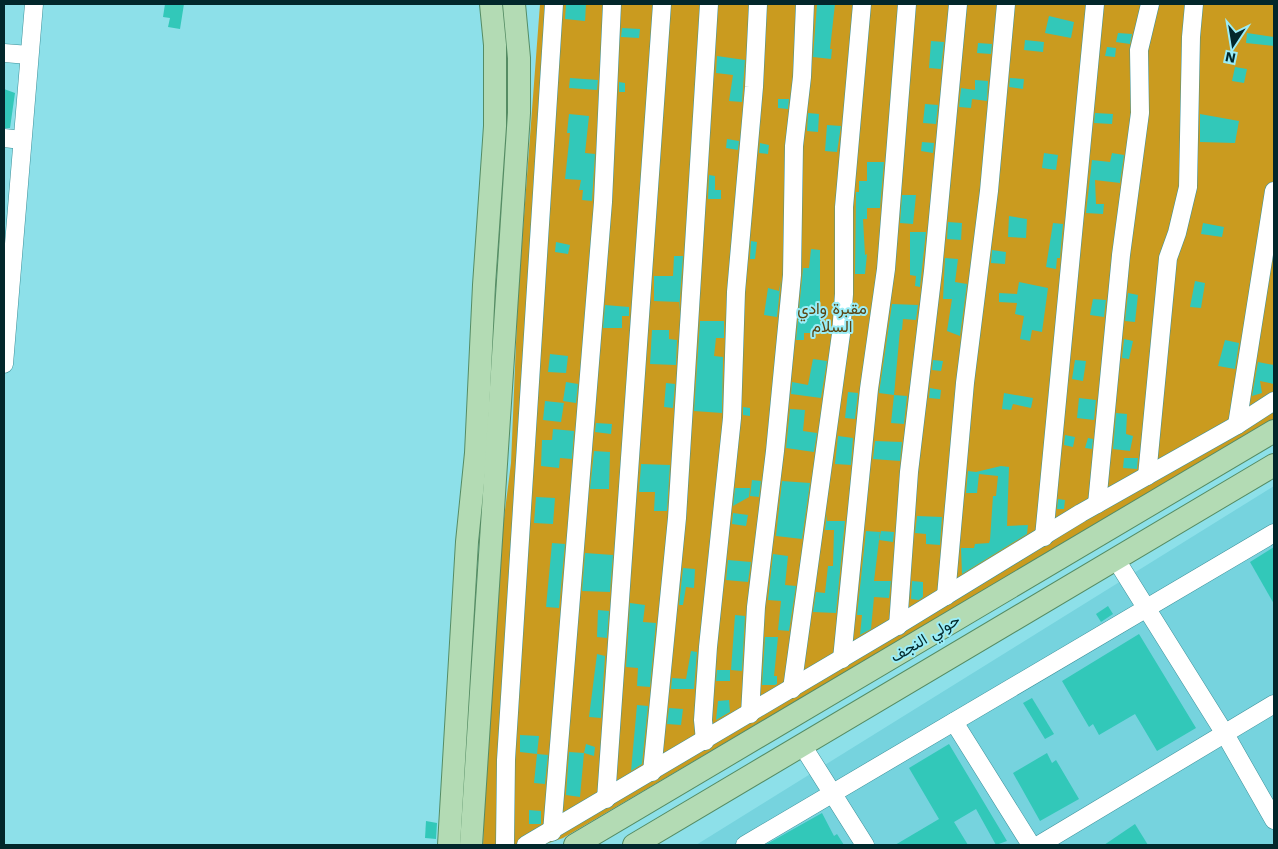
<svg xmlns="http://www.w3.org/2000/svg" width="1278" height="849" viewBox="0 0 1278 849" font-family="'Work Sans',Vazirmatn,sans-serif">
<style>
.built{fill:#76d3de}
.green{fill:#ca9b1f}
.building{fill:#32c8b9}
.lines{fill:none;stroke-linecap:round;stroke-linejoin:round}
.minor-casing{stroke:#3c919a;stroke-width:19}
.major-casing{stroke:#558c64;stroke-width:24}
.minor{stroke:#fff;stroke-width:18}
.major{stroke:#b3dbb4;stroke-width:22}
.labels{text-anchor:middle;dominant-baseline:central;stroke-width:4;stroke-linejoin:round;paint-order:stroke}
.park-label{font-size:16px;fill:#5b4511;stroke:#9aedf7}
.street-label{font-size:16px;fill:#02272b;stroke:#9aedf7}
</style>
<rect width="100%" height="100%" fill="#8de0e9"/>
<path class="built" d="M1274 486V845H696Z"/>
<path class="green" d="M540 4H1274V420L563 838 543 845H483L492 613 511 463 518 296Z"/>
<g class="building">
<path d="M165 4H184L180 29 168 27 170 18 163 17Z"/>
<path d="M566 4H586L585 21 565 19Z"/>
<path d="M817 4H835L830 49H832L831 59 813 57Z"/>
<path d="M1049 16 1074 22 1071 38 1045 33Z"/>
<path d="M622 28 640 29 639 38 621 37Z"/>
<path d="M1118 33 1132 34 1130 44 1116 42Z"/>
<path d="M1247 33 1274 37V46L1246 43Z"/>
<path d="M1025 40 1044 42 1043 52 1024 50Z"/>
<path d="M931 41 944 42 941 69 929 68Z"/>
<path d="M978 43 992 44 991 54 977 53Z"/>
<path d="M1107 47 1116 48 1115 57 1105 56Z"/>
<path d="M717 56 745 60 742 102 729 101 733 75 716 73Z"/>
<path d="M1235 67 1247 69 1244 83 1232 81Z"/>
<path d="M570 78 598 80 597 90 569 88Z"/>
<path d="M1010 78 1024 79 1023 89 1009 87Z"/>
<path d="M975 80 988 81 987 101 972 99 971 108 959 107 961 88 975 90Z"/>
<path d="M619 82 625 83V92H619Z"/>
<path d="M4 89 15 93 10 128H4Z"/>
<path d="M778 99H789L788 109 778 108Z"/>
<path d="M925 104 938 105 936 124 923 123Z"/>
<path d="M808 113 819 114 818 132 807 131Z"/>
<path d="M1095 113 1113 114 1112 124 1094 123Z"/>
<path d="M569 114 589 116 585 153 595 154 592 201 582 200 583 190H579L581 180 565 179 570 133H567Z"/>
<path d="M1200 114 1239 121 1235 143 1200 142Z"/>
<path d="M827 125 841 126 837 152 825 151Z"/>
<path d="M727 139 739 141 738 150 726 148Z"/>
<path d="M922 142 934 143 933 153 921 151Z"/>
<path d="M760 143 769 145 768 154 759 153Z"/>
<path d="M1044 153 1058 155 1056 170 1042 168Z"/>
<path d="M1112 153 1124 155 1120 183 1095 180 1096 204H1104L1103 214 1086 213 1092 160 1110 162Z"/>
<path d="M867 162H884L880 208H867V219H863L865 255 867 254 865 274H855L856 192H859V181H867Z"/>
<path d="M709 175 715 176V190H721V199H708Z"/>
<path d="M902 195H916L913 224 900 223Z"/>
<path d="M1009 216 1027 219 1026 238 1008 237Z"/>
<path d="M948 222 962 223 961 240 947 239Z"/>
<path d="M1053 223 1063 224 1060 258H1057L1056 269 1046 267Z"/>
<path d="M1203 223 1224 227 1222 237 1201 234Z"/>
<path d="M910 232H926L920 287 915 286 916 276 910 275Z"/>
<path d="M751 241 757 242 755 259H750Z"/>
<path d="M556 242 570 245 568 254 555 252Z"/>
<path d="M811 249 820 250V323H831L830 333H804V340H796L803 268H809Z"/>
<path d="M992 250 1006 252 1005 264 991 263Z"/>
<path d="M674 256H683L679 311V302L654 301V276H673Z"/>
<path d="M945 258 958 259 955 282 967 284 960 336 947 331 952 299H943Z"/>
<path d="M781 279 777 317 764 315 768 288 779 291Z"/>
<path d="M1195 281 1205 283 1201 308 1190 307Z"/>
<path d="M1019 282 1048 288 1042 332 1032 330 1030 341 1020 339 1024 316 1015 314 1017 303 999 302V293L1017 294Z"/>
<path d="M1128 293 1138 295 1135 322 1125 321Z"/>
<path d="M1093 299 1106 300 1104 317 1090 315Z"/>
<path d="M892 304 918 305 916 320 903 319 902 330H900L894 395 879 393Z"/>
<path d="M605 305 629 307V316H622V328H603Z"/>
<path d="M700 321H724V338H716L714 356 723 357 722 413 694 411Z"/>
<path d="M652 330H669V339L677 340 676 365 650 364Z"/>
<path d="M1124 339 1133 341 1129 359 1122 358Z"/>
<path d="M1225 340 1239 343 1235 369 1218 366Z"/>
<path d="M550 354 568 356 566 373 548 372Z"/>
<path d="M813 359 827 361 821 398 791 394 792 382 808 385Z"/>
<path d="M933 360 943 361 941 371 932 370Z"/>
<path d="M1075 360 1086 361 1083 381 1072 379Z"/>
<path d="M1258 362 1274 365V384L1260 381 1262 393 1252 396Z"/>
<path d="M566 382 578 384 576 403 563 401Z"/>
<path d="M666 383 675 384 673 408 664 407Z"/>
<path d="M930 388 941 390 940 399 929 398Z"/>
<path d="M848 392 858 393 855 419 845 418Z"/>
<path d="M1004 393 1033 398 1031 408 1013 404 1011 410 1002 409Z"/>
<path d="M894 395 907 396 904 424 891 423Z"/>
<path d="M1079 398 1096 400 1094 420 1077 418Z"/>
<path d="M545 401 564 403 561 422 543 420Z"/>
<path d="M743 407 750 408V416L743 415Z"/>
<path d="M790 409 805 410 803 431 817 433 814 452 786 448Z"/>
<path d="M1116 413 1127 414 1126 434 1133 436 1130 451 1113 449Z"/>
<path d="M596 423 612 424 611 434 595 432Z"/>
<path d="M553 429 574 431 572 459 560 458 559 468 541 466 542 440H552Z"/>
<path d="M1065 435 1075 437 1073 447 1064 445Z"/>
<path d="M838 436 853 438 851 465 835 464Z"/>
<path d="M1088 438 1093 439 1092 449 1085 448Z"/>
<path d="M875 441 902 442 900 461 873 459Z"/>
<path d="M594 451 610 452 609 489H590Z"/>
<path d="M1124 458H1138L1137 469 1123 468Z"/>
<path d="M641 464 670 465 667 511H654L655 492H639Z"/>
<path d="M1001 466 1009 467 1007 526 1028 525 1027 534 962 574 961 548H974L975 544 989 543 990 540 993 496H996L998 476 979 474 977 493H966L968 471 976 472Z"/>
<path d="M752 480 761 481 759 497 750 496Z"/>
<path d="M782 481 810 483 802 539 776 536Z"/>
<path d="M735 488H750L749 497 733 506Z"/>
<path d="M536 497 555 498 553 524 534 523Z"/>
<path d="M1058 499 1065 500 1064 509H1057Z"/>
<path d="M733 513 748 515 746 526 732 524Z"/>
<path d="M827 514V521H845L836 613 813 612 816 592 825 593 828 566H833L834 530H825Z"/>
<path d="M917 516 942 517 940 545 926 544V534L915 533Z"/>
<path d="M866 531 880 532 874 581H891L889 598 874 597 871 629 860 635 862 615H857Z"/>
<path d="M881 531 894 532 893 542 879 540Z"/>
<path d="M552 543 565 544 559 608 546 607Z"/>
<path d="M1274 547V604L1250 562Z"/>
<path d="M585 553 613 555 610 592 582 591Z"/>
<path d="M773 554 788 556 785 585 796 586 789 631 778 630 781 601 768 600Z"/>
<path d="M728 560 751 562 748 582 726 580Z"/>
<path d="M683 568 695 569 694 588 686 587 683 605H679Z"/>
<path d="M912 581 923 582V597L919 600 911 599Z"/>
<path d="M630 603 645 605 643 622 656 623 650 687 637 686 638 668 626 667Z"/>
<path d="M1108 606 1113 614 1101 622 1096 614Z"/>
<path d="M598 610 609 611 607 638 597 637Z"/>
<path d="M735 615 745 616 742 671 731 670Z"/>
<path d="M1139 634 1196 728 1157 751 1135 714 1099 735 1093 724 1089 727 1062 681Z"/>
<path d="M765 637H778L774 676H777V684L775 685H762Z"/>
<path d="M691 651 697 652 694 689H671L672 678 686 679Z"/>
<path d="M597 654 605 656 601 718 589 717Z"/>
<path d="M717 670H730V681H716Z"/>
<path d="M1032 698 1054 734 1045 739 1023 703Z"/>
<path d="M729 700 730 712 716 720 718 701Z"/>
<path d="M637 705 648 706 642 764 631 771Z"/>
<path d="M669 708 683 709 681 725 667 724Z"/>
<path d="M520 735 539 736 537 754 520 752Z"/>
<path d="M586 744 595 747 594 756 584 753Z"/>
<path d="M949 744 1007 841 996 845 976 809 954 822 968 845H895L939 819 909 768Z"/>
<path d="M569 752 584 753 580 797 566 795Z"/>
<path d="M1047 753 1052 763 1056 760 1079 799 1040 821 1013 773Z"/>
<path d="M537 754 548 755 544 793 545 784 534 783Z"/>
<path d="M529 810 541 811V824H529Z"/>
<path d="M822 813 834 836 837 834 844 845H765Z"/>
<path d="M426 821 437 823 436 839 425 838Z"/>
<path d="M1135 824 1148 845H1104Z"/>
</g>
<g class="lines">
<g class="minor-casing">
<g id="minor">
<path d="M4 53 29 55"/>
<path d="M4 138 22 140"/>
<path d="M4 364 34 4"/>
<path d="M1237 425 1274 191"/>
<path d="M1147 476 1168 258 1177 233 1188 187 1191 37 1194 4"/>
<path d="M1097 504 1121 255 1140 113 1139 50 1150 4"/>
<path d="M1044 537 1095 4"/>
<path d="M1115 558 1225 734 1274 820"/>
<path d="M946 596 965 383 989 191 1006 4"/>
<path d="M898 626 909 472 933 271 958 4"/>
<path d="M842 659 869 389 886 269 907 4"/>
<path d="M792 689 841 334 844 294V207L862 4"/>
<path d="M750 714 756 607 775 451 792 275 794 146 802 77 805 4"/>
<path d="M954 722 1031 845"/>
<path d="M705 741 703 720 708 647 732 418 736 292 754 87 758 4"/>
<path d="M802 745 865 845"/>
<path d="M652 772 677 518 709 4"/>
<path d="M606 799 662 4"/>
<path d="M552 832 603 202 612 4"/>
<path d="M505 845 506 760 554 4"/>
<path d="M526 845 893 628 1081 513 1237 425 1274 401"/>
<path d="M745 845 1274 533"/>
<path d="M1039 845 1274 704"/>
</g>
</g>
<g class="major-casing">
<g id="major">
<path d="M449 845 467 542 476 453 484 285 495 126V45L491 4"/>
<path d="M471 845 519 113V58L514 4"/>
<path d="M575 845 1274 431"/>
<path d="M634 845 1274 465"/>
</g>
</g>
<use href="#minor" class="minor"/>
<use href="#major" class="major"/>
</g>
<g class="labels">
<g class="park-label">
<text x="832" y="308">مقبرة وادي<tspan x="832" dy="18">السلام</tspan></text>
</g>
<g class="street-label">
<text transform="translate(925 638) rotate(-31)">حولي النجف</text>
</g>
</g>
<rect width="1278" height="849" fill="none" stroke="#02272b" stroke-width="10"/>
<g transform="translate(1233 45) rotate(192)" stroke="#9aedf7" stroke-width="4" paint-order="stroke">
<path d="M0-4L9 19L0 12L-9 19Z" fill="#02272b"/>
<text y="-8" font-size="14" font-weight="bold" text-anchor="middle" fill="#02272b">N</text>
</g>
</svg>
